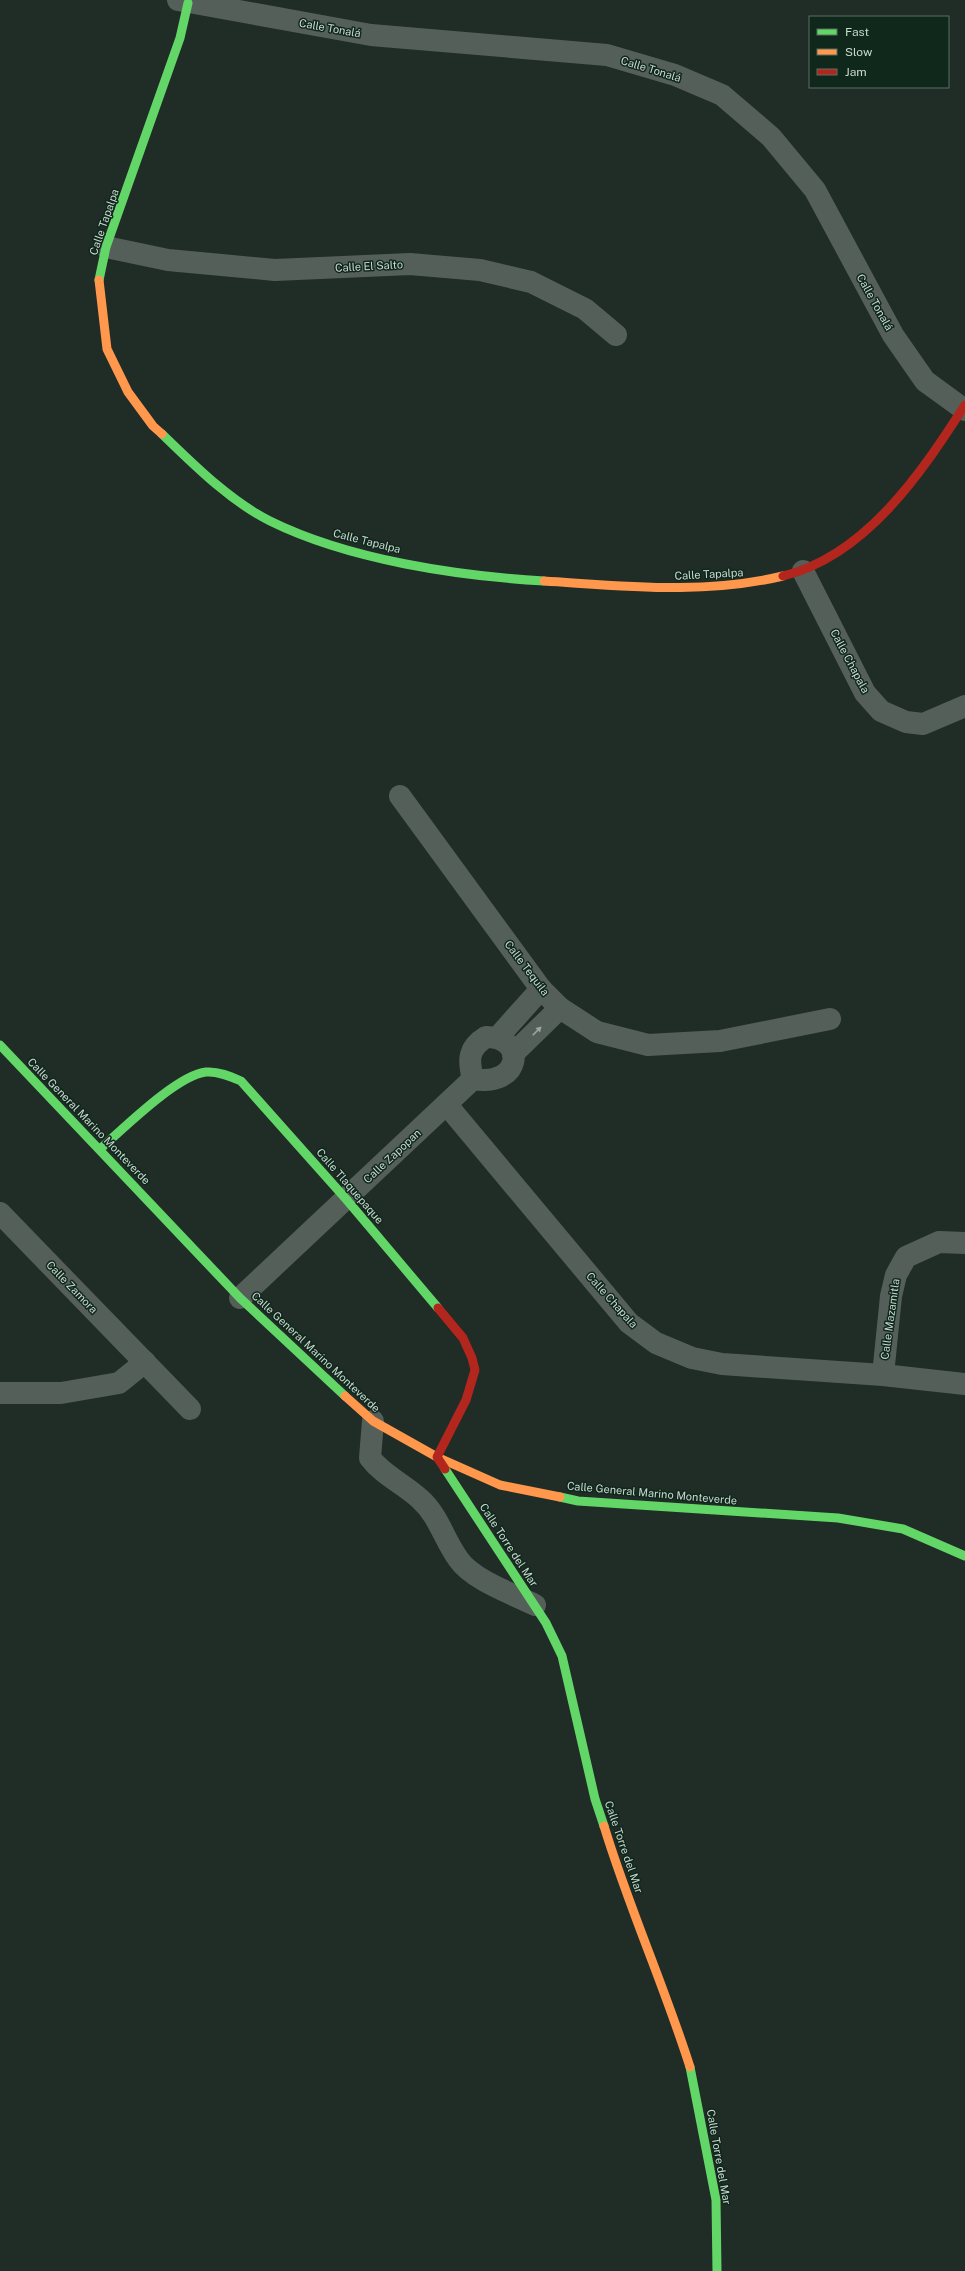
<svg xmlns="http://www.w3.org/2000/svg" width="965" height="2271" viewBox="0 0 965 2271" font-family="'Public Sans',sans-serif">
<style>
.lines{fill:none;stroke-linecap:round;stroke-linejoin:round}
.street{stroke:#555f5a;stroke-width:22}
.fast{stroke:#63d668;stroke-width:9}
.slow{stroke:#ff974d;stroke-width:9}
.jam{stroke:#b3261e;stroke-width:9}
.oneway{fill:#9ba8a1}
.labels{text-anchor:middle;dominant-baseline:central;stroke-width:3;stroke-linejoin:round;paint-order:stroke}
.street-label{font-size:11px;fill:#c9d8d0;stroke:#10281c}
</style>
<rect width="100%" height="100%" fill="#202c26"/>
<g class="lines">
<g class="street">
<path d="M178 0 371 35 607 55 675 75 722 95 771 137 815 190 893 335 925 381 965 410"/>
<path d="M106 247 168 260 275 270 410 264 480 270 531 282 585 309 616 335"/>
<path d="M803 571 865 693 881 711 906 722 923 724 965 706"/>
<path d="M400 796 541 989 560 1008 597 1032 648 1045 720 1041 830 1019"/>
<path d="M486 1037C528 1037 521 1088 473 1079 468 1060 468 1048 486 1037Z"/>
<path d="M498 1037 541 989"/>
<path d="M513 1054 560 1008"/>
<path d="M447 1105 629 1323 656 1343 692 1358 722 1364 883 1375 965 1384"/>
<path d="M0 1213 190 1409"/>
<path d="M240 1298 473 1079"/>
<path d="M883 1375 891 1296 896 1275 906 1257 939 1242 965 1243"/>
<path d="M0 1393H61L119 1383 145 1362"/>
<path d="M373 1421 370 1458C384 1476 404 1484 420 1499 439 1516 444 1540 459 1560 473 1580 513 1594 535 1605"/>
</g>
<g class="fast">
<path d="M99 280 106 247 180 38 188 3"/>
<path d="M162 434C194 465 230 501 270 521 349 560 458 576 544 581"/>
<path d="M0 1045 240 1298 345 1396"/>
<path d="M100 1149C123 1129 177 1075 206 1072 218 1071 230 1076 241 1081L346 1199 438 1308"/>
<path d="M445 1469 546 1623 562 1656 595 1799 604 1826"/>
<path d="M560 1497 578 1501 838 1518 903 1529 965 1556"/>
<path d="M690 2067 716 2200 717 2271"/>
</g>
<g class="slow">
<path d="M99 280 107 349 128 392 153 426 162 434"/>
<path d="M544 581C626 586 703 595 783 576"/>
<path d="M345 1396 373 1421 437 1457 500 1485 560 1497"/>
<path d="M604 1826C629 1908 664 1985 690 2067"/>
</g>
<g class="jam">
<path d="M783 576C866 556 922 472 965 405"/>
<path d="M438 1308 463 1338 472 1358 475 1370 466 1400 437 1457 445 1469"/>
</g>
</g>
<defs><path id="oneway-solid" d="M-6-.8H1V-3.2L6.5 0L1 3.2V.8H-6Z"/></defs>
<use class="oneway" href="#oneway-solid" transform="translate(537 1031) rotate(-45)"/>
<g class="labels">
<g class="street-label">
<text transform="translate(330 28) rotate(10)">Calle Tonalá</text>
<text transform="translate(651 69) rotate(17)">Calle Tonalá</text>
<text transform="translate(104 222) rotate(-71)">Calle Tapalpa</text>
<text transform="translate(369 266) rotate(-3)">Calle El Salto</text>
<text transform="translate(875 302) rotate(61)">Calle Tonalá</text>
<text transform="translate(367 541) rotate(14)">Calle Tapalpa</text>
<text transform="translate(709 574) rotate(-3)">Calle Tapalpa</text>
<text transform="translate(850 661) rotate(62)">Calle Chapala</text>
<text transform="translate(527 968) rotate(53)">Calle Tequila</text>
<text transform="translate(89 1121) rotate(46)">Calle General Marino Monteverde</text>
<text transform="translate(392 1156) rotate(-43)">Calle Zapopan</text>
<text transform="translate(350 1186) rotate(49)">Calle Tlaquepaque</text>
<text transform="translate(72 1287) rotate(46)">Calle Zamora</text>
<text transform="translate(612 1300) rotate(48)">Calle Chapala</text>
<text transform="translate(890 1319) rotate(-82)">Calle Mazamitla</text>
<text transform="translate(316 1352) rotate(43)">Calle General Marino Monteverde</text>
<text transform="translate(652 1493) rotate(5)">Calle General Marino Monteverde</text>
<text transform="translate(509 1545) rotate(57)">Calle Torre del Mar</text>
<text transform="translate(624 1847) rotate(71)">Calle Torre del Mar</text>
<text transform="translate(719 2157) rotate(80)">Calle Torre del Mar</text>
</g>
</g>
<rect x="809" y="16" width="140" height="72" fill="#10281c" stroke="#5a6e64"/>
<rect x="817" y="29" width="20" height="6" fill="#63d668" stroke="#5a6e64"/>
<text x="845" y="36" font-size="12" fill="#c9d8d0">Fast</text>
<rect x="817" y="49" width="20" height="6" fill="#ff974d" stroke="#5a6e64"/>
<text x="845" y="56" font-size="12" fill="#c9d8d0">Slow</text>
<rect x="817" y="69" width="20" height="6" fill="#b3261e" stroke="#5a6e64"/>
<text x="845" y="76" font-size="12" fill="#c9d8d0">Jam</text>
</svg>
